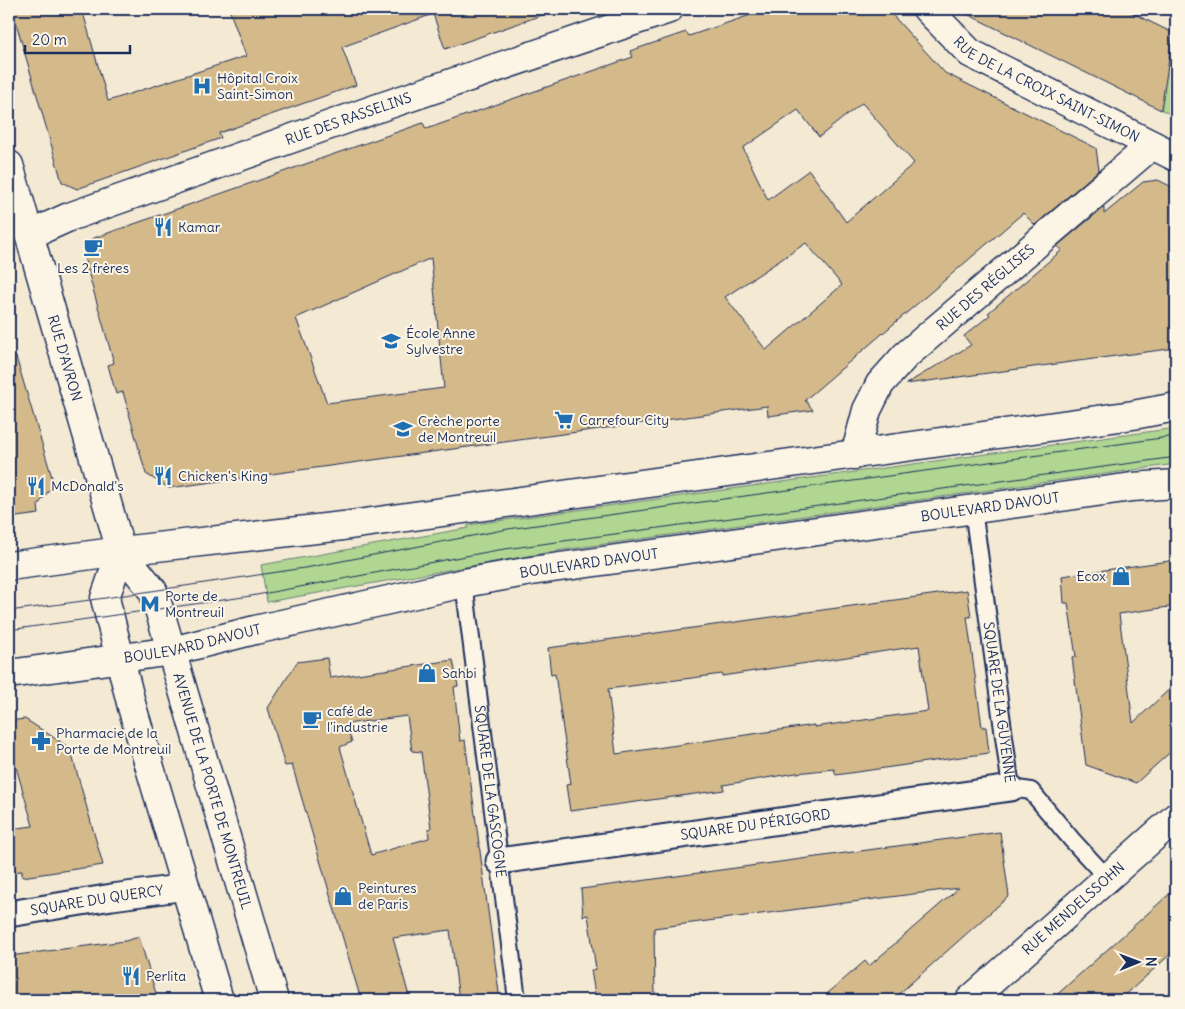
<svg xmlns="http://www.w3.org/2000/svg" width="1185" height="1009" viewBox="0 0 1185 1009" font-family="Delius,sans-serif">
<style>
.green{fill:#b0d691;stroke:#668278}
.building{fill:#d4b98a;stroke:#1b2f5e;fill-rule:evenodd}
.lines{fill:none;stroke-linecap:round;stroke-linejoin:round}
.service-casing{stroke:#1b2f5e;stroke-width:20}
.pedestrian-casing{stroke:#1b2f5e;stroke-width:29}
.minor-casing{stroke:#1b2f5e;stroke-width:31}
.tertiary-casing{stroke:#1b2f5e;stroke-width:31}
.primary-casing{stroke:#1b2f5e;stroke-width:31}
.service{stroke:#fcf5e5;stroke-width:16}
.pedestrian{stroke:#fcf5e5;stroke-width:25}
.minor{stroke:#fcf5e5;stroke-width:28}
.tertiary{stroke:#fcf5e5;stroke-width:28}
.primary{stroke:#fcf5e5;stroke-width:28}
.tram{stroke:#1b2f5e;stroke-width:1}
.labels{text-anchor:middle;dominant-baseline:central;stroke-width:4;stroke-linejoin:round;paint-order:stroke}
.poi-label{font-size:14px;fill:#1b2f5e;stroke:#fcf5e5;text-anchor:start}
.street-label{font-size:14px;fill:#1b2f5e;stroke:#fcf5e5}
</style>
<rect width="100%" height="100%" fill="#f4e9d3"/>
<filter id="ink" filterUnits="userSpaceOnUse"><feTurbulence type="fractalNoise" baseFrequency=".02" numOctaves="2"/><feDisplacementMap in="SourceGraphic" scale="10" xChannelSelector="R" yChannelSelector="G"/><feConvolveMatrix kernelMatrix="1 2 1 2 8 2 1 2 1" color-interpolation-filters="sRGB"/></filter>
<g filter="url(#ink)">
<g class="green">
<path d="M1174 27 1176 28V117L1158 108Z"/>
<path d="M1176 428V464L562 550 267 602 261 565 468 528V525Z"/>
</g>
<g class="building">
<path d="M12 9H82L108 101 246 56 229 9H548V13L445 49 433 14 342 47 356 85 219 133 221 138 77 189 62 182Z"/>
<path d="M768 9H887L945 73 1096 148 1099 170 1035 225 1023 213 805 400 813 410 768 416 767 406 169 488 146 474 123 392 116 394 108 365 114 363 83 254 91 239 423 123 426 129 633 57 630 51 686 32 689 36ZM862 103 914 163 846 222 809 170 768 200 743 148 798 110 819 137ZM806 243 842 285 766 350 725 297ZM431 258 444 388 327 403 296 318Z"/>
<path d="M957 9H1124L1173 33 1161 110Z"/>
<path d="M1158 180 1176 189V348L906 384 971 345 964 336 990 315 988 313 1062 250 1057 246 1104 207V214L1143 182Z"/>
<path d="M16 357 54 484 38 505 39 514 9 518V358Z"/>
<path d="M1176 560V606L1119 614 1133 723 1176 683V747L1136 783 1086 765 1072 657H1076L1068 603H1064L1062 576Z"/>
<path d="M967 590 971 617H967L982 727H986L989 753 836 775 834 769 796 773 723 785 724 790 570 811 566 785 571 784 555 674 551 675 548 648ZM919 646 928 711 814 727V725L616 754 608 689 722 674V676Z"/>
<path d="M327 658 330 678 453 660 458 686 454 687 460 741 465 740 500 1000H459L450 930 393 938 410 1000H361L292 765 285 766 268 708 297 662ZM407 716 412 751 421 752 431 828 428 829 429 838 371 855 340 747 352 742 346 724Z"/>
<path d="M25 719 70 748 103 865 22 877V871L9 872V829L33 826 16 767 9 768V721Z"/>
<path d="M1000 832 1009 896 892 1000H820L865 961 869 966 959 888 654 928 655 1000H596L591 970 596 969 588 915 583 916 581 889Z"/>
<path d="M1176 888V949L1120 1000H1051Z"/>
<path d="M139 937 158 1000H9V956L125 941Z"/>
</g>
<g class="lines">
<g class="service-casing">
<g id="service">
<path id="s1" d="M973 509 1011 788 1031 791 1072 840 1108 879"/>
<path id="s2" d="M464 583 517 1000"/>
</g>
</g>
<g class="pedestrian-casing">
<g id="pedestrian">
<path id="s3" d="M499 861 1011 788"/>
<path id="s4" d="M9 914 112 897 186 887"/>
</g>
</g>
<g class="minor-casing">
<g id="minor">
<path id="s5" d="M927 9 970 53 1176 157"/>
<path id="s6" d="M29 235 69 217 378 108 669 9"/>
<path id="s7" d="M855 455 867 410 880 384 905 356 1152 145"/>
<path id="s8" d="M970 1000 1176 817"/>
</g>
</g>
<g class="tertiary-casing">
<g id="tertiary">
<path id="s9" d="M9 165 121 551"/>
</g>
</g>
<g class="primary-casing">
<g id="primary">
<path id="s10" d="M121 551 153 591 159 609 274 1000"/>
<path d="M121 551 105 598 132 707 219 1000"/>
<path d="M9 566 121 551 343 526 1133 415 1176 407"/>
<path id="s11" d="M9 674 172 651 255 630 464 583 531 571 1132 487 1176 484"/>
</g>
</g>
<use href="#service" class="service"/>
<use href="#pedestrian" class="pedestrian"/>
<use href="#minor" class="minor"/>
<use href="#tertiary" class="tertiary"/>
<use href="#primary" class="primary"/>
<g class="tram">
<path d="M9 611 105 598 311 567 508 529 1176 436"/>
<path d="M9 630 251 596 498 550 1176 457"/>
</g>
</g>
</g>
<defs>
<g id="hospital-bare" transform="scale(1.5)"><path d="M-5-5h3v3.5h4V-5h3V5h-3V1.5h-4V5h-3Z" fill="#1f6fb2" stroke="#fcf5e5" stroke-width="2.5" paint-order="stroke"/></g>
<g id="restaurant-bare" transform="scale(1.5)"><path d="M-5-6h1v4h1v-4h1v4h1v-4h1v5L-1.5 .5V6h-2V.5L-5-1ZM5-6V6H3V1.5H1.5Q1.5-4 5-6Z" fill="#1f6fb2" stroke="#fcf5e5" stroke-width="2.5" paint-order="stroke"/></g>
<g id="cafe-bare" transform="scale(1.5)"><path d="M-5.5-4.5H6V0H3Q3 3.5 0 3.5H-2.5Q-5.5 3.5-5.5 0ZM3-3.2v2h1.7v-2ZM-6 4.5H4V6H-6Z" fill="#1f6fb2" stroke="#fcf5e5" stroke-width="2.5" paint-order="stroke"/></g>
<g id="school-bare" transform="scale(1.5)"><path d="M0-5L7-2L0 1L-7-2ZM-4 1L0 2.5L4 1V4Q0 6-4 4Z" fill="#1f6fb2" stroke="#fcf5e5" stroke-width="2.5" paint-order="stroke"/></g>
<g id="supermarket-bare" transform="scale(1.5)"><path d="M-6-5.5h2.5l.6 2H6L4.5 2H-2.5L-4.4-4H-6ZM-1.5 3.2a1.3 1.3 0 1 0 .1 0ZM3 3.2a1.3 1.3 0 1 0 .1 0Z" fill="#1f6fb2" stroke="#fcf5e5" stroke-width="2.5" paint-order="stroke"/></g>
<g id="shop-bare" transform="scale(1.5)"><path d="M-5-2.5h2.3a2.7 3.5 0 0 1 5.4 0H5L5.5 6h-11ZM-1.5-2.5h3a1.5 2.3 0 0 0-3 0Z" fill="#1f6fb2" stroke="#fcf5e5" stroke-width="2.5" paint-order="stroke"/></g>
<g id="metro-bare" transform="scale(1.5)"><path d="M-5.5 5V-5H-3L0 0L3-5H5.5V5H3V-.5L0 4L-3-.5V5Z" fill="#1f6fb2" stroke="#fcf5e5" stroke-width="2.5" paint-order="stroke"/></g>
<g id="pharmacy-bare" transform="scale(1.5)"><path d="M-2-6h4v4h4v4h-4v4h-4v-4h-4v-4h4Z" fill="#1f6fb2" stroke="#fcf5e5" stroke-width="2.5" paint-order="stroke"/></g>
</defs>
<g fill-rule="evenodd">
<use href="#hospital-bare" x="202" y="86"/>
<use href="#restaurant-bare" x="163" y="227"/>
<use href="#cafe-bare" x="93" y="247"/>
<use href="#school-bare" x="391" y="341"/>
<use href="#supermarket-bare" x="564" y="420"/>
<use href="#school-bare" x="403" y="429"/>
<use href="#restaurant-bare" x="163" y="476"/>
<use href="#restaurant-bare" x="36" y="486"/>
<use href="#shop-bare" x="1121" y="576"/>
<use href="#metro-bare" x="150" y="604"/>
<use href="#shop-bare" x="427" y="673"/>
<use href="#cafe-bare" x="312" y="719"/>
<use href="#pharmacy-bare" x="41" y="741"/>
<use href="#shop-bare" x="343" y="896"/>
<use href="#restaurant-bare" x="131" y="976"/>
</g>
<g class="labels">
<g class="poi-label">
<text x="217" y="78">Hôpital Croix<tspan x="217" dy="16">Saint-Simon</tspan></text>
<text x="178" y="227">Kamar</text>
<text x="93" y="268" text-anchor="middle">Les 2 frères</text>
<text x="406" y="333">École Anne<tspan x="406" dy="16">Sylvestre</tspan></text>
<text x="579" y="420">Carrefour City</text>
<text x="418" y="421">Crèche porte<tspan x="418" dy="16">de Montreuil</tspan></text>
<text x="178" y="476">Chicken's King</text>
<text x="51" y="486">McDonald's</text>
<text x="1106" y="576" text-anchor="end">Ecox</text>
<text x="165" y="596">Porte de<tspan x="165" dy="16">Montreuil</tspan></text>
<text x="442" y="673">Sahbi</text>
<text x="327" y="711">café de<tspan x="327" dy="16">l'industrie</tspan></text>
<text x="56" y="733">Pharmacie de la<tspan x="56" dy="16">Porte de Montreuil</tspan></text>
<text x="358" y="888">Peintures<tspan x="358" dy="16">de Paris</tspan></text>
<text x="146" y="976">Perlita</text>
</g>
<g class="street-label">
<text stroke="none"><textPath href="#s5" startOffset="146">RUE DE LA CROIX SAINT-SIMON</textPath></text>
<text stroke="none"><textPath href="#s6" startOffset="340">RUE DES RASSELINS</textPath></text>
<text stroke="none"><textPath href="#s7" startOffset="219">RUE DES RÉGLISES</textPath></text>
<text stroke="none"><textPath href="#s9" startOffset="201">RUE D'AVRON</textPath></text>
<text stroke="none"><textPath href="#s11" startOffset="996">BOULEVARD DAVOUT</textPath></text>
<text stroke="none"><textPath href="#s11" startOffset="591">BOULEVARD DAVOUT</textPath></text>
<text stroke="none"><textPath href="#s11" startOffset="186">BOULEVARD DAVOUT</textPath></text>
<text stroke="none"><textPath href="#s1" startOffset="195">SQUARE DE LA GUYENNE</textPath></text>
<text stroke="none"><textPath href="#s10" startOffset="260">AVENUE DE LA PORTE DE MONTREUIL</textPath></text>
<text stroke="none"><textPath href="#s2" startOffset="210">SQUARE DE LA GASCOGNE</textPath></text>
<text stroke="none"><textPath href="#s3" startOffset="259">SQUARE DU PÉRIGORD</textPath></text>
<text stroke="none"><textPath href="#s4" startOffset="89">SQUARE DU QUERCY</textPath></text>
<text stroke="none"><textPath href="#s8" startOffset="138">RUE MENDELSSOHN</textPath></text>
</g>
</g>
<rect width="1185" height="1009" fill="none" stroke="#fcf5e5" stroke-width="30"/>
<rect x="15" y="15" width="1155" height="979" fill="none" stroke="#1b2f5e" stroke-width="2" filter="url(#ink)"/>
<g transform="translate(1138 962) rotate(89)" stroke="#fcf5e5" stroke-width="4" paint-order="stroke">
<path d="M0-4L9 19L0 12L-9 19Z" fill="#1b2f5e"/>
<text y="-8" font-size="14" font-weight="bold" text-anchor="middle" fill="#1b2f5e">N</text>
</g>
<path d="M25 45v8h105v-8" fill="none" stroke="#1b2f5e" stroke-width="2.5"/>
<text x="32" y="45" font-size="15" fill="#1b2f5e" stroke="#fcf5e5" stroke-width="4" paint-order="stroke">20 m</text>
</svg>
